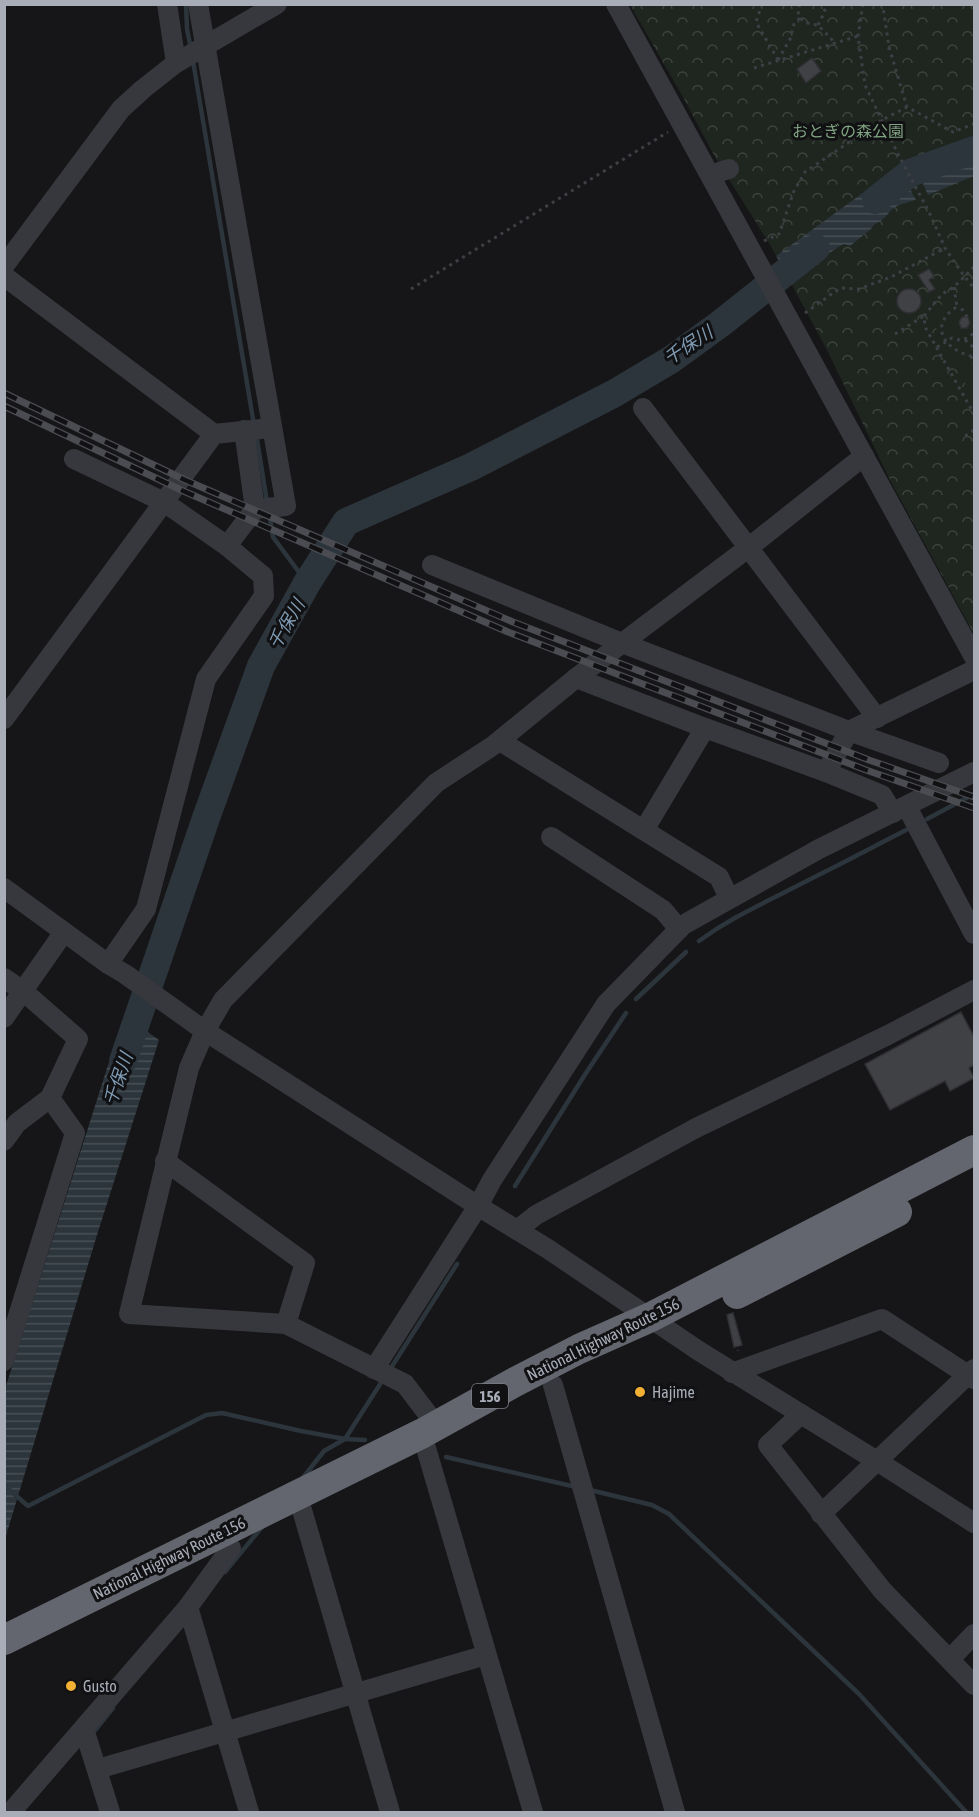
<svg xmlns="http://www.w3.org/2000/svg" width="979" height="1817" viewBox="0 0 979 1817" font-family="'Asap Condensed','Noto Sans JP',sans-serif">
<style>
.park{fill:url(#park-crowns)}
.garden{fill:#1e261f}
.water{fill:url(#water-rules)}
.lines{fill:none;stroke-linecap:round;stroke-linejoin:round}
.stream{stroke:#2c353c;stroke-width:4.5}
.river{stroke:#2c353c;stroke-width:28}
.building{fill:#404145;stroke:#303034;stroke-width:1.5}
.path{stroke:#3d3f44;stroke-width:3;stroke-dasharray:3 4.5;stroke-linecap:butt}
.minor{stroke:#37383d;stroke-width:20}
.highway{stroke:#63666e;stroke-width:30}
.rail-casing{stroke:#4a4c52;stroke-width:7}
.rail{stroke:#111113;stroke-width:4.5;stroke-dasharray:14;stroke-linecap:butt}
.poi-dot{fill:#f2b134;stroke:#111113;stroke-width:2}
.labels{text-anchor:middle;dominant-baseline:central;stroke-width:6;stroke-linejoin:round;paint-order:stroke}
.shield{fill:#111113;stroke:#7b7e86;stroke-width:1.5}
.shield-label{font-size:15px;font-weight:bold;fill:#a8adb8}
.park-label{font-size:16px;fill:#7fa381;stroke:#111113}
.street-label{font-size:16px;fill:#a8adb8;stroke:#111113}
.poi-label{font-size:16px;fill:#a8adb8;stroke:#111113;text-anchor:start}
.water-label{font-size:18px;font-style:italic;fill:#7f9bb3;stroke:#111113}
</style>
<defs>
<pattern id="park-crowns" width="20" height="18" patternUnits="userSpaceOnUse" patternTransform="scale(1.5)"><rect width="20" height="18" fill="#1e261f"/><path d="M2 6a3 3 0 1 1 6 0M12 15a3 3 0 1 1 6 0" fill="none" stroke="#3c433d"/></pattern>
<pattern id="water-rules" width="6" height="5" patternUnits="userSpaceOnUse" patternTransform="scale(1.5)"><rect width="6" height="5" fill="#2c353c"/><path d="M0 2.5h6" fill="none" stroke="#485056"/></pattern>
</defs>
<rect width="100%" height="100%" fill="#161618"/>
<path class="park" d="M630 5H974V634L891 482 827 350 772 248 715 157 683 97Z"/>
<path class="garden" d="M961 295 974 297V400L935 326 936 310 949 298Z"/>
<g class="water">
<path d="M974 138V176L928 195 923 184 924 181 923 176 918 175 912 163Z"/>
<path d="M902 170 907 180 905 184 910 189 916 200C910 202 903 203 897 206 888 210 886 221 874 224L871 229 850 246 844 244C834 249 825 256 818 265H811L808 272 791 283 776 256 882 179Z"/>
<path d="M127 1017 159 1040 97 1235 5 1539V1389L109 1062Z"/>
</g>
<g class="lines">
<g class="stream">
<path d="M186 4 187 29 191 49"/>
<path d="M193 61 254 425"/>
<path d="M256 433 267 502"/>
<path d="M269 513 273 537 307 583"/>
<path d="M927 819 974 794"/>
<path d="M699 941C729 919 754 908 787 891 827 871 866 851 906 830"/>
<path d="M636 999 686 952"/>
<path d="M515 1186 584 1076 626 1013"/>
<path d="M389 1371 457 1264"/>
<path d="M446 1457 576 1487"/>
<path d="M302 1479 324 1451 345 1439 384 1378"/>
<path d="M4 1485 28 1506 206 1415 222 1413 301 1431 345 1439 365 1440"/>
<path d="M590 1490 652 1505 669 1514 859 1694 966 1812"/>
<path d="M225 1572 262 1527"/>
<path d="M92 1734 113 1708"/>
</g>
<g class="river">
<path d="M876 200 910 173 974 150"/>
<path d="M123 1061 206 818 261 666 307 583 346 522 471 467 615 393 672 359 720 324 816 248"/>
</g>
</g>
<g class="building">
<path d="M812 58 821 71 806 83 797 69Z"/>
<path d="M929 269 934 276 929 280 935 289 929 292 918 275Z"/>
<circle cx="909" cy="301" r="12"/>
<path d="M962 317H968L970 323 967 328H961L959 322Z"/>
<path d="M961 1012 974 1037V1065L969 1068 974 1078 950 1091 945 1081 890 1110 865 1064Z"/>
<path d="M733 1313 742 1345 734 1347 727 1315Z"/>
</g>
<g class="lines">
<g class="path">
<path d="M762 4 756 22 778 60"/>
<path d="M800 4C794 19 805 24 818 25L835 43"/>
<path d="M863 4 858 36 865 85 897 152 929 212 945 248 964 276 974 288"/>
<path d="M880 4 883 7 889 47 907 107 953 132 974 124"/>
<path d="M818 25 825 11 822 4"/>
<path d="M778 60 790 39 794 24 800 18"/>
<path d="M754 68 858 36"/>
<path d="M764 241 779 234 794 191 805 172 882 120 907 107"/>
<path d="M974 267 954 287 942 294 924 316 925 327 974 414"/>
<path d="M954 287 957 307"/>
<path d="M411 289 668 132"/>
<path d="M805 313 840 288 859 289 891 277 945 248"/>
<path d="M967 317 963 310 955 308C928 327 946 350 971 356L974 354"/>
<path d="M974 325V326"/>
<path d="M895 334 924 316"/>
<path d="M965 340 974 348"/>
<path d="M937 347 952 338C962 342 966 339 974 333"/>
<path d="M971 356 974 364"/>
<path d="M965 436 974 430"/>
<path d="M730 1314 738 1346V1351"/>
</g>
<g class="minor">
<path d="M167 4 176 63"/>
<path d="M198 4 286 506 255 509 227 546"/>
<path d="M616 4 974 657"/>
<path d="M710 175 729 169"/>
<path d="M4 266 121 109 143 89 176 63 277 4"/>
<path d="M4 276 214 434"/>
<path d="M643 408 877 718"/>
<path d="M244 430 255 509"/>
<path d="M74 459 164 502 227 546 263 576 264 596 206 679 146 909 108 964"/>
<path d="M432 565 622 643 849 731 974 670"/>
<path d="M576 678 705 728 644 830"/>
<path d="M4 719 214 434 271 428"/>
<path d="M705 728 826 772 882 795 893 813"/>
<path d="M500 741 719 877 729 898"/>
<path d="M826 772 849 731 939 763"/>
<path d="M907 807 974 934"/>
<path d="M551 837 663 910 679 929"/>
<path d="M4 888 108 964 125 974 205 1031 478 1206 548 1249 699 1351 877 1461 974 1523"/>
<path d="M4 978 23 991 78 1039 50 1098 17 1123 4 1141"/>
<path d="M4 1018 64 932"/>
<path d="M165 1161 305 1263 286 1324"/>
<path d="M517 1230 536 1215 696 1128 888 1035 974 990"/>
<path d="M4 1361 75 1133 50 1098"/>
<path d="M374 1369 478 1206 492 1180 606 1004 683 925 819 849 974 772"/>
<path d="M732 1373 882 1319 974 1379"/>
<path d="M553 1385 675 1812"/>
<path d="M801 1414 768 1445 882 1590 974 1685"/>
<path d="M436 1425 405 1384 286 1324 129 1314 189 1068 205 1031 223 1000 436 783 494 745 576 678 748 548 864 456"/>
<path d="M426 1448 533 1812"/>
<path d="M302 1510 390 1812"/>
<path d="M821 1514 974 1369"/>
<path d="M188 1607 249 1812"/>
<path d="M950 1659 974 1634"/>
<path d="M84 1729 110 1812"/>
<path d="M98 1769 486 1655"/>
<path d="M11 1812 188 1607 231 1548"/>
</g>
<g class="highway">
<path d="M737 1294 897 1212"/>
<path d="M4 1640 423 1433 515 1382 579 1349 651 1317 974 1150"/>
</g>
<g class="rail-casing">
<g id="rail">
<path d="M4 393 185 480 513 622 869 760 974 797"/>
<path d="M4 406 181 490 508 632 866 770 974 808"/>
</g>
</g>
<use href="#rail" class="rail"/>
</g>
<g class="poi-dot">
<circle cx="640" cy="1392" r="6"/>
<circle cx="71" cy="1686" r="6"/>
</g>
<g class="labels">
<rect class="shield" x="472" y="1384" width="36" height="24" rx="4.5"/>
<g class="shield-label">
<text x="490" y="1396">156</text>
</g>
<g class="park-label">
<text x="848" y="131">おとぎの森公園</text>
</g>
<g class="street-label">
<text transform="translate(603 1339) rotate(-26)">National Highway Route 156</text>
<text transform="translate(169 1558) rotate(-26)">National Highway Route 156</text>
</g>
<g class="poi-label">
<text x="652" y="1392">Hajime</text>
<text x="83" y="1686">Gusto</text>
</g>
<g class="water-label">
<text transform="translate(688 345) rotate(-33)">千保川</text>
<text transform="translate(286 624) rotate(-60)">千保川</text>
<text transform="translate(118 1079) rotate(-71)">千保川</text>
</g>
</g>
<rect width="979" height="1817" fill="none" stroke="#a8adb8" stroke-width="12"/>
</svg>
